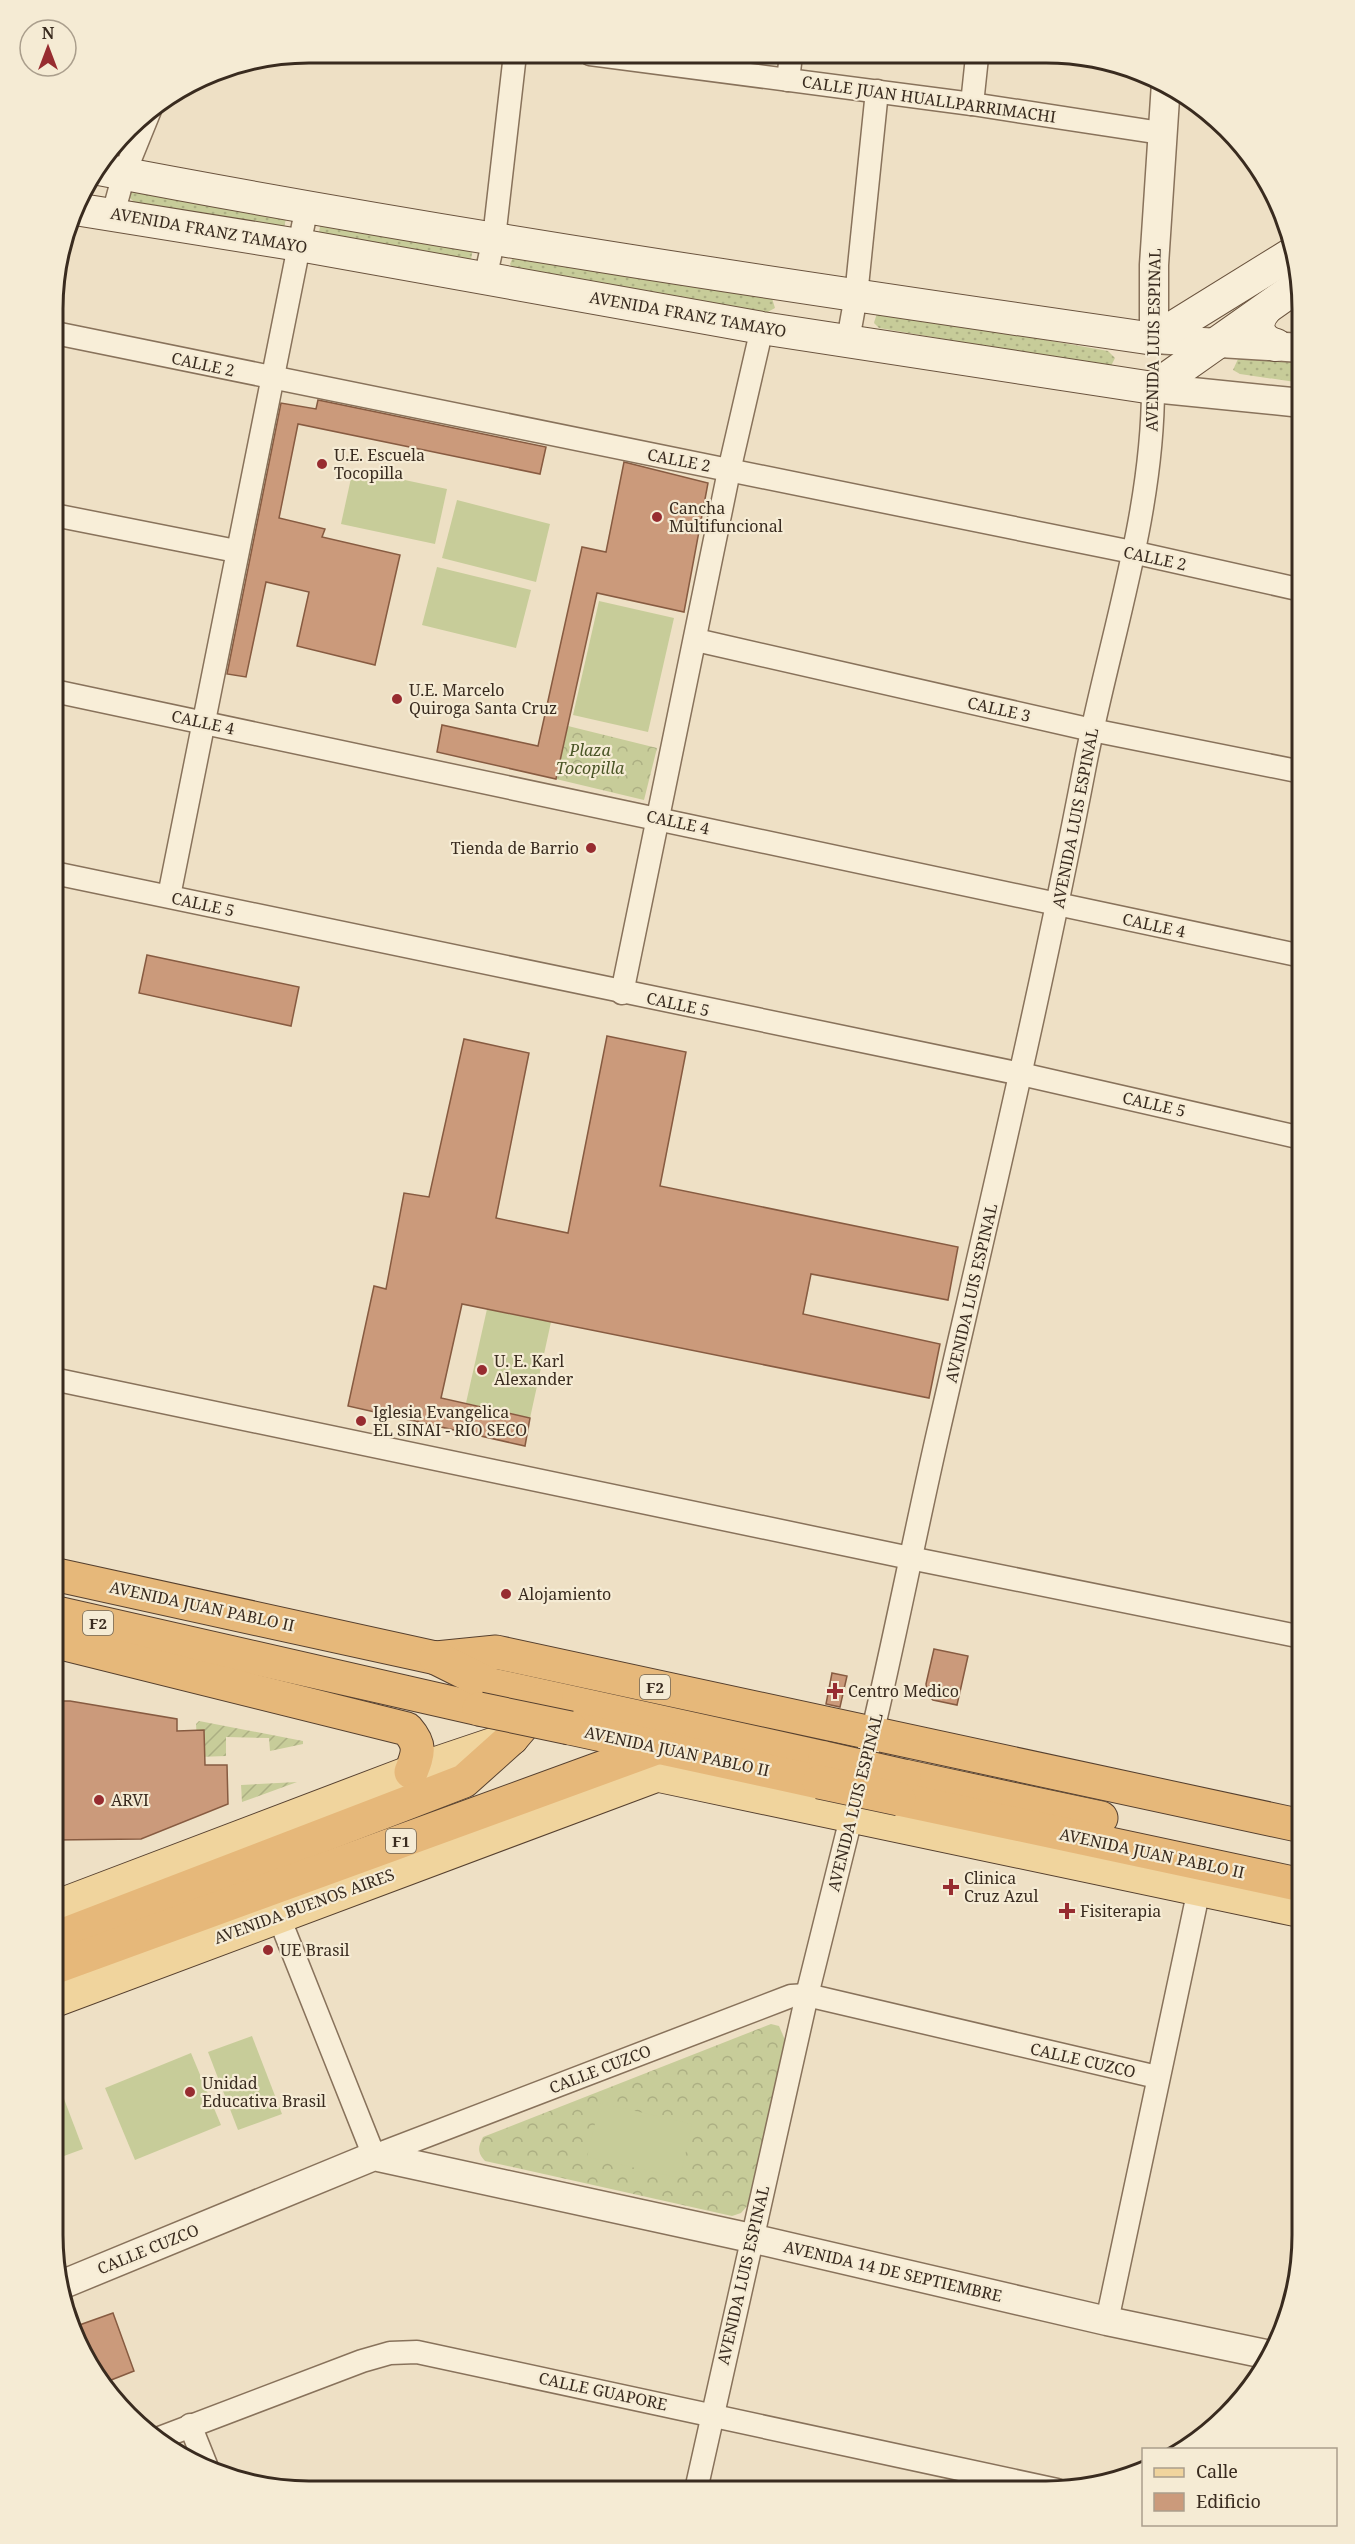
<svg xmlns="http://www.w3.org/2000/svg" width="1355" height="2544" viewBox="0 0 1355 2544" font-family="'Noto Serif',serif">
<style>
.grass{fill:url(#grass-dots)}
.forest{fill:url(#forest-crowns)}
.garden{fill:url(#garden-furrows)}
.pitch{fill:#c7cc99}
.building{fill:#cb9a7b;stroke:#875b41;stroke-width:1.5}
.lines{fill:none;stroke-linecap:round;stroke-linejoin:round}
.minor-casing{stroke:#88725b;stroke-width:25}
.tertiary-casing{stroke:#88725b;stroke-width:31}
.secondary-casing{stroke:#6a533e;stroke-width:34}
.primary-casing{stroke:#56402f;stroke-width:35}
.trunk-casing{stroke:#56402f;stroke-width:35}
.minor{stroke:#f8eed8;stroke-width:22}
.tertiary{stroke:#f8eed8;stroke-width:28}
.secondary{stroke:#f8eed8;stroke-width:32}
.primary{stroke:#f0d49d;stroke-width:33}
.trunk{stroke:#e6b87a;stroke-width:33}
.trunk-bridge-casing{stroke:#56402f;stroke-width:35;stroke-linecap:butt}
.trunk-bridge{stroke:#e6b87a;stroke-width:33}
.poi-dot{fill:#972c30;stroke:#f5ebd4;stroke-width:2}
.labels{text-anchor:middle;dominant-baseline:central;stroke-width:4.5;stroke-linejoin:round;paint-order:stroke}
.shield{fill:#f5ebd4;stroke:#716555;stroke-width:1.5}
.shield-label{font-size:15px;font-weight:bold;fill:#392b1f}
.street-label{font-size:16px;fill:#392b1f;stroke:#f5ebd4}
.poi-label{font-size:16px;fill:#392b1f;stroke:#f5ebd4;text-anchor:start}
.park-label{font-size:16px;font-style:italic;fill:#4a5526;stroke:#f5ebd4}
.rim{fill:none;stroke:#392b1f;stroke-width:3}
</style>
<defs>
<pattern id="grass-dots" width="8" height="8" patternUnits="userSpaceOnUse" patternTransform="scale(1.5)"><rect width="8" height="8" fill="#c7cc99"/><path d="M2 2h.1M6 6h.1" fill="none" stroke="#acaf83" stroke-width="1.8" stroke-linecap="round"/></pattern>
<pattern id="forest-crowns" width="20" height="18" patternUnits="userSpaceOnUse" patternTransform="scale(1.5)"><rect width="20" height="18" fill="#c7cc99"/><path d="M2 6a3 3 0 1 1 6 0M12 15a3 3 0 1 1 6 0" fill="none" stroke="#acaf83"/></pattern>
<pattern id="garden-furrows" width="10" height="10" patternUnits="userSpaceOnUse" patternTransform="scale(1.5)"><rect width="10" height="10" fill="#c7cc99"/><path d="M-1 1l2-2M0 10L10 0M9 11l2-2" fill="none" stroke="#acaf83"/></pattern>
</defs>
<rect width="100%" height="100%" fill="#eee0c5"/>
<g class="grass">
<path d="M131 191 287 215 284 227 136 204 130 198Z"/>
<path d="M321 221 473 248 471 260 326 237 319 232Z"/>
<path d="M514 255 771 295 775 308 764 314 513 269 510 264Z"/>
<path d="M883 311 1108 351 1115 358 1111 366H1104L879 328 874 323 877 313Z"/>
<path d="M1249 356 1302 362V383L1240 374 1233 370 1238 359Z"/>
</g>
<g class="forest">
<path d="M568 726 657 748 644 800 556 779Z"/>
<path d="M771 2024 779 2026 785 2040 748 2205 741 2213 732 2216 485 2161C477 2152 478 2147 483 2137Z"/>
</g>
<g class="garden">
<path d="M199 1721 303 1741V1744L270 1751 269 1738 226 1737V1756L198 1757 196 1724Z"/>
<path d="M297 1782 242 1802 241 1785Z"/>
</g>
<g class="pitch">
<path d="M353 469 447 489 435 544 341 524Z"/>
<path d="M457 500 550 524 536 582 442 558Z"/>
<path d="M437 567 531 590 516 648 422 625Z"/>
<path d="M599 601 674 618 648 732 573 715Z"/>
<path d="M487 1309 551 1322 530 1418 466 1403Z"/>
<path d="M252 2036 282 2114 238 2130 208 2052Z"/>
<path d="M191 2053 221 2125 135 2160 105 2088Z"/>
<path d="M58 2083 83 2149 53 2160V2085Z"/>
<path d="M600 2103 692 2124 680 2178 587 2157Z"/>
</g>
<g class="building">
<path d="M318 400 546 447 540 474 298 424 279 518 325 529 322 537 400 555 375 665 297 646 309 592 266 582 246 677 227 674 281 403 316 409Z"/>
<path d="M624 462 708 483 684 612 597 593 556 779 437 752 442 725 538 746 582 547 606 552Z"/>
<path d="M147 955 299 987 291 1026 139 993Z"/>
<path d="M607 1036 686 1052 660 1186 958 1247 948 1300 811 1274 803 1314 940 1344 929 1398 462 1304 441 1398 530 1418 525 1446 348 1406 374 1286 386 1289 404 1193 429 1197 464 1039 529 1053 496 1218 568 1233Z"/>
<path d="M934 1649 968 1656 957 1705 933 1700 928 1696 926 1684Z"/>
<path d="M832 1673 847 1676 840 1707 826 1704Z"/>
<path d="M53 1701H70L177 1719V1731L204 1730 205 1765H227L228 1804 141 1839 54 1840Z"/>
<path d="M113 2313 134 2371 101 2384 71 2328Z"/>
</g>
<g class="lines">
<g class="minor-casing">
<g id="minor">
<path d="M590 54 972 104 1161 133"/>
<path d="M788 80 791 55"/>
<path d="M972 104 977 57"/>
<path d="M113 214 124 174 150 110"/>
<path d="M485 279 494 238 515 54"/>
<path d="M55 333 1132 552 1302 590"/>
<path d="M848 340 856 296 877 91"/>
<path d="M54 515 236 551"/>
<path d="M696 640 1092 730 1302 772"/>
<path d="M54 691 1302 956"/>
<path d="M54 873 1021 1074 1302 1138"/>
<path d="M169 896 307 206"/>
<path d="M622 993 729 471 762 328"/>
<path d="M53 1379 910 1558 1302 1637"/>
<path d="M869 1747C894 1643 914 1538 938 1433 989 1211 1042 989 1085 765 1109 641 1153 516 1153 388"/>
<path d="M278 1915 374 2156 791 1996 807 1995 1157 2077"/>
<path d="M1107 2321 1199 1889"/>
<path d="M190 2425 208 2470"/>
<path d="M157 2439 362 2361 390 2353 417 2352 1057 2490"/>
<path d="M696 2490 807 1995 855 1802"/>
</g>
</g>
<g class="tertiary-casing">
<g id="tertiary">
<path d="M1166 83 1154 265V339L1302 348"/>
<path d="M1153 388 1302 403"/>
<path d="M61 2285 374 2156 751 2238 1107 2321 1270 2355"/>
</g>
</g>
<g class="secondary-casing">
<g id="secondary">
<path d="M99 169C449 236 801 288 1154 339"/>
<path d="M75 209 299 245 762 328 1153 388"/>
<path d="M1265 310C1253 324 1258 340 1276 345"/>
<path d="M1154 339 1293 253"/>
<path d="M1153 388 1299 285"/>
</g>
</g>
<g class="primary-casing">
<g id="primary">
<path d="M53 1908 411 1772 512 1738"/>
<path d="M53 2001 657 1775 1302 1911"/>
</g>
</g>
<g class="trunk-casing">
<g id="trunk">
<path d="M53 1574 436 1658 496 1652 1302 1826"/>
<path d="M53 1612 479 1709"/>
<path d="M53 1641 407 1729C421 1745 419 1752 411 1772"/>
<path d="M436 1658 488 1684 825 1758"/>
<path d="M570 1728 819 1782"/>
<path d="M904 1776 1101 1818"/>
<path d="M899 1799 1302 1885"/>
<path d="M53 1939 464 1781 512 1738 546 1698"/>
<path d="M53 1968 659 1747"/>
</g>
</g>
<use href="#minor" class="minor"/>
<use href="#tertiary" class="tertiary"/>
<use href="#secondary" class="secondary"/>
<use href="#primary" class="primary"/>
<use href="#trunk" class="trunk"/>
<g class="trunk-bridge-casing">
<g id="trunk-bridge">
<path d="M479 1709 570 1728"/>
<path d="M825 1758 904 1776"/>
<path d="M819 1782 899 1799"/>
</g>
</g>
<use href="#trunk-bridge" class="trunk-bridge"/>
</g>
<g class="poi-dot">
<circle cx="322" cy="464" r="6"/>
<circle cx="657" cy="517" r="6"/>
<circle cx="397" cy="699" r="6"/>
<circle cx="591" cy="848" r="6"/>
<circle cx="482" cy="1370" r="6"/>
<circle cx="361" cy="1421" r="6"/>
<circle cx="506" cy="1594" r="6"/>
<path d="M832 1682h6v6h6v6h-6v6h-6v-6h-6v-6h6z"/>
<circle cx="99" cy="1800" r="6"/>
<path d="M948 1878h6v6h6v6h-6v6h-6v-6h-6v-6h6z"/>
<path d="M1064 1902h6v6h6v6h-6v6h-6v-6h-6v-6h6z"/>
<circle cx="268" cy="1950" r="6"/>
<circle cx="190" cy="2092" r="6"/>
</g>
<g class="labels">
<g class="shield">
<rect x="83" y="1611" width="30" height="24" rx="4.5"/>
<rect x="640" y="1675" width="30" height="24" rx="4.5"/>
<rect x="386" y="1829" width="30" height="24" rx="4.5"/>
</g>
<g class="shield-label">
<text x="98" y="1623">F2</text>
<text x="655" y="1687">F2</text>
<text x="401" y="1841">F1</text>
</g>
<g class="street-label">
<text transform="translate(929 99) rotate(8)">CALLE JUAN HUALLPARRIMACHI</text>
<text transform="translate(209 230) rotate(10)">AVENIDA FRANZ TAMAYO</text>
<text transform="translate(688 314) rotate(10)">AVENIDA FRANZ TAMAYO</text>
<text transform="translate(1153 340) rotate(-89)">AVENIDA LUIS ESPINAL</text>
<text transform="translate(203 364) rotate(12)">CALLE 2</text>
<text transform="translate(679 460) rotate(11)">CALLE 2</text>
<text transform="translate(1155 558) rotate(12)">CALLE 2</text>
<text transform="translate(999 709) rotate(13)">CALLE 3</text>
<text transform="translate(203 722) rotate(12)">CALLE 4</text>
<text transform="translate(1075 818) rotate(-79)">AVENIDA LUIS ESPINAL</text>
<text transform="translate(678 822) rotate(12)">CALLE 4</text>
<text transform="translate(203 904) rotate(12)">CALLE 5</text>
<text transform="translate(1154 925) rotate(12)">CALLE 4</text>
<text transform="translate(678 1004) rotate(12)">CALLE 5</text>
<text transform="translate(1154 1104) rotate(13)">CALLE 5</text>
<text transform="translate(971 1293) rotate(-77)">AVENIDA LUIS ESPINAL</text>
<text transform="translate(202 1606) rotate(12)">AVENIDA JUAN PABLO II</text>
<text transform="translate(677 1751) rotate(12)">AVENIDA JUAN PABLO II</text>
<text transform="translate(855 1802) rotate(-76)">AVENIDA LUIS ESPINAL</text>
<text transform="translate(1152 1853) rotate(12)">AVENIDA JUAN PABLO II</text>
<text transform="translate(304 1906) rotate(-20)">AVENIDA BUENOS AIRES</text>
<text transform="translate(1083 2060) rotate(13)">CALLE CUZCO</text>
<text transform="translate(600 2069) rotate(-21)">CALLE CUZCO</text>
<text transform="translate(148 2249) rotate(-22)">CALLE CUZCO</text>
<text transform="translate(893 2271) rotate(13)">AVENIDA 14 DE SEPTIEMBRE</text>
<text transform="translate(743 2275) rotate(-77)">AVENIDA LUIS ESPINAL</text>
<text transform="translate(603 2391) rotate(12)">CALLE GUAPORE</text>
</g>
<g class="poi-label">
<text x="334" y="455">U.E. Escuela<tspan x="334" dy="18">Tocopilla</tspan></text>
<text x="669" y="508">Cancha<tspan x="669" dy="18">Multifuncional</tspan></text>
<text x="409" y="690">U.E. Marcelo<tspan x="409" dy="18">Quiroga Santa Cruz</tspan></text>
<text x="579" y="848" text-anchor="end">Tienda de Barrio</text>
<text x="494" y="1361">U. E. Karl<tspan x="494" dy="18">Alexander</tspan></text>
<text x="373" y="1412">Iglesia Evangelica<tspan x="373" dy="18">EL SINAI - RIO SECO</tspan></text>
<text x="518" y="1594">Alojamiento</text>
<text x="848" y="1691">Centro Medico</text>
<text x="111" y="1800">ARVI</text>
<text x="964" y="1878">Clinica<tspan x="964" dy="18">Cruz Azul</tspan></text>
<text x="1080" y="1911">Fisiterapia</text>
<text x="280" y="1950">UE Brasil</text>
<text x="202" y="2083">Unidad<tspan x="202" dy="18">Educativa Brasil</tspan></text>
</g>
<g class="park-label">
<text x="590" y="750">Plaza<tspan x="590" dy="18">Tocopilla</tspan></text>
</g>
</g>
<path d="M0 0H1355V2544H0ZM309 63H1046A246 246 0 0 1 1292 309V2235A246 246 0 0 1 1046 2481H309A246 246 0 0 1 63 2235V309A246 246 0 0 1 309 63Z" fill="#f5ebd4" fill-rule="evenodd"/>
<path class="rim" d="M309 63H1046A246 246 0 0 1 1292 309V2235A246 246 0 0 1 1046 2481H309A246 246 0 0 1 63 2235V309A246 246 0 0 1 309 63Z"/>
<rect x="1142" y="2448" width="195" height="78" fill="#f5ebd4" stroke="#aa9e8c" stroke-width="1.5"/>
<rect x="1154" y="2468" width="30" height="9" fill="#f0d49d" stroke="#aa9e8c" stroke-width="1.5"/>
<text x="1196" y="2478" font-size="18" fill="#392b1f">Calle</text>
<rect x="1154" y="2493" width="30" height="18" fill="#cb9a7b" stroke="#aa9e8c" stroke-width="1.5"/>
<text x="1196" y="2508" font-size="18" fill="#392b1f">Edificio</text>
<g transform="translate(48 48)"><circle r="28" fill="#f5ebd4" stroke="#aa9e8c" stroke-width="1.5"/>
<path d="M0-4.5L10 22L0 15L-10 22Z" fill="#972c30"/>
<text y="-9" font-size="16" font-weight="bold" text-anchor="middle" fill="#392b1f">N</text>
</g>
</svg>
